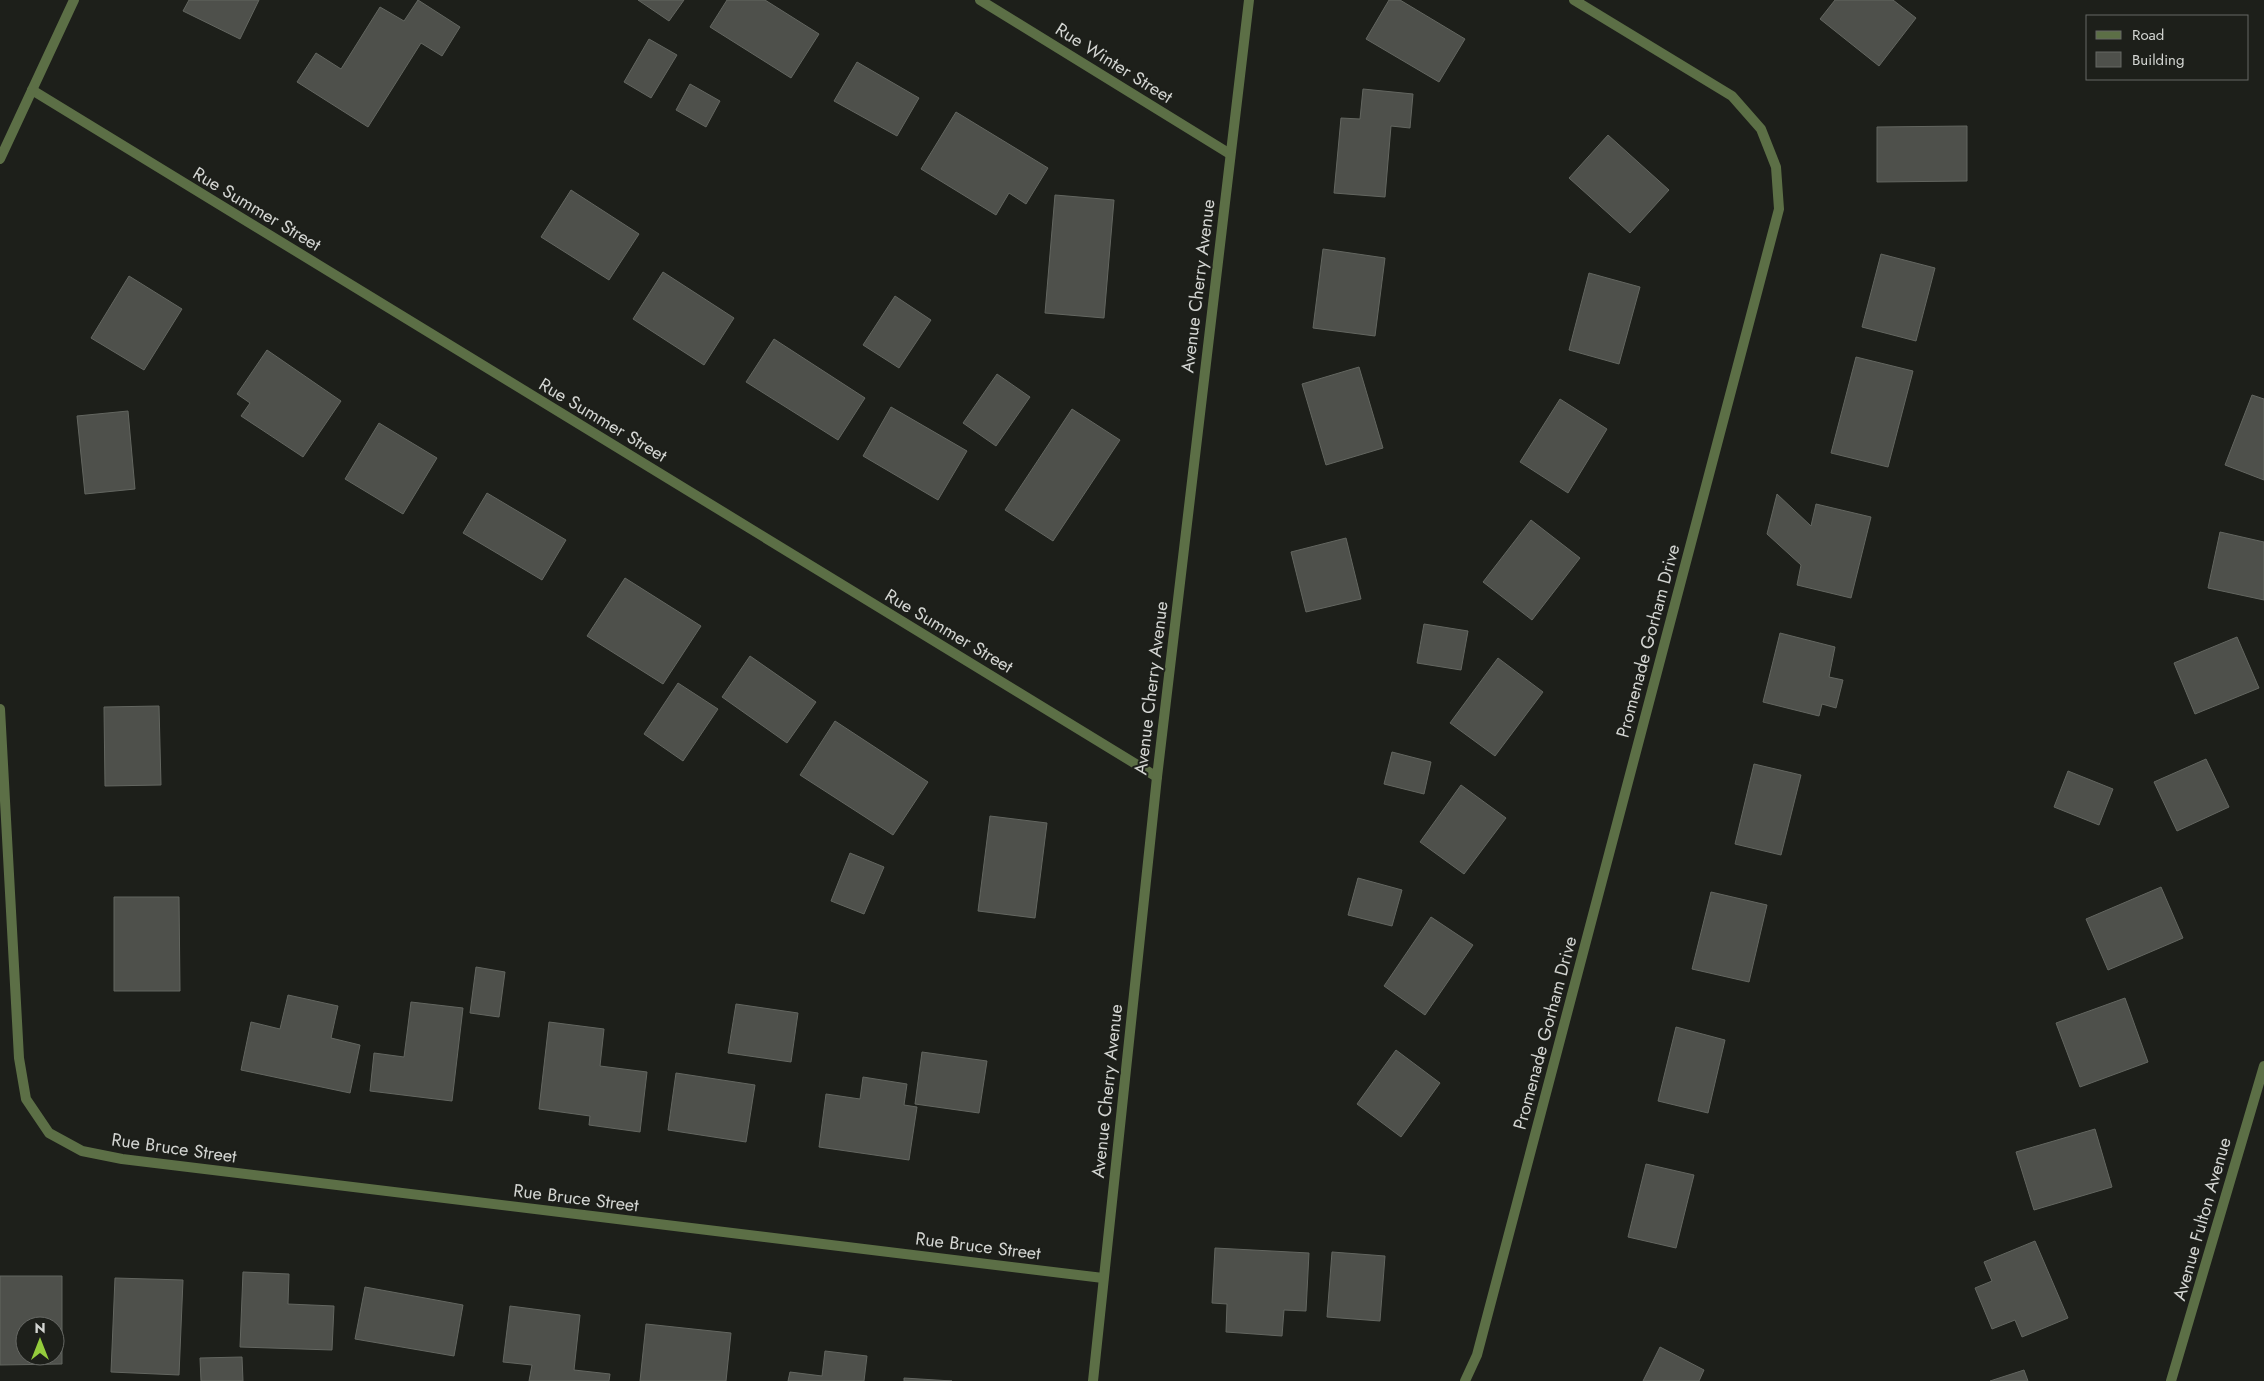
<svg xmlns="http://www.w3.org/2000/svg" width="2264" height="1381" viewBox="0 0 2264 1381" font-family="Jost,sans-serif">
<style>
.building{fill:#4e504b;stroke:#636660;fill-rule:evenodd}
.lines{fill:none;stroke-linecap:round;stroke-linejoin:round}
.minor{stroke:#5c6f46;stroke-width:10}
.tertiary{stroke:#5c6f46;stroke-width:10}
.labels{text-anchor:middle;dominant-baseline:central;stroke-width:4;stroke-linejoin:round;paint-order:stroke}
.street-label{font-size:18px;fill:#d3d5d2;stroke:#1d1f1a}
</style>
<rect width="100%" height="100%" fill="#1d1f1a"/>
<g class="building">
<path d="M189 0H259L240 39 183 11Z"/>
<path d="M418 0 460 27 442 56 421 43 368 127 297 82 316 53 341 69 380 7 404 21Z"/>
<path d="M638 0H684L669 21Z"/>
<path d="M727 0H765L819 34 791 78 710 27Z"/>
<path d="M1389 0H1400L1465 39 1439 82 1366 39Z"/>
<path d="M1835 0H1893L1916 18 1879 66 1820 19Z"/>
<path d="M649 39 677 55 651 98 624 82Z"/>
<path d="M857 62 919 98 897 136 834 101Z"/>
<path d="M690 84 720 101 706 127 676 110Z"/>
<path d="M1363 89 1413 94 1410 128 1391 126 1385 197 1334 193 1341 118 1360 119Z"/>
<path d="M956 112 1048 168 1026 204 1009 193 996 215 921 169Z"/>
<path d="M1967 126V181L1877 182V127Z"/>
<path d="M1608 135 1669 190 1630 233 1569 178Z"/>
<path d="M571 190 639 234 609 280 541 237Z"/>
<path d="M1055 195 1114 200 1104 318 1045 313Z"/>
<path d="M1323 249 1385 258 1375 336 1313 328Z"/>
<path d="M1881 254 1935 268 1916 341 1862 327Z"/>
<path d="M663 272 734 318 704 365 633 319Z"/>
<path d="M1589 273 1640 287 1619 364 1569 350Z"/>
<path d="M129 276 182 309 144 370 91 338Z"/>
<path d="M895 296 931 320 899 368 863 345Z"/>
<path d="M774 339 865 398 838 440 746 382Z"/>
<path d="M267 350 341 401 303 457 241 416 250 403 237 394Z"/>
<path d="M1856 357 1913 371 1888 467 1831 453Z"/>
<path d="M1359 367 1383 448 1326 465 1302 384Z"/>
<path d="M997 374 1030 397 996 446 963 423Z"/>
<path d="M2252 395 2264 399V480L2225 465Z"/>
<path d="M1560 399 1607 429 1568 493 1520 462Z"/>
<path d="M891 407 967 451 938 500 863 456Z"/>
<path d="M1072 409 1120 440 1053 541 1005 510Z"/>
<path d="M128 411 135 489 85 494 77 416Z"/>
<path d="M379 423 437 458 403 514 345 479Z"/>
<path d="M487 493 566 540 542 580 463 533Z"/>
<path d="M1777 494 1811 526 1816 504 1871 517 1851 598 1797 585 1801 565 1767 534Z"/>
<path d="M1531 520 1580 558 1532 620 1483 582Z"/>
<path d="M2220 532 2264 542V600L2208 588Z"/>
<path d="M1346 538 1361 599 1306 612 1291 552Z"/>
<path d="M625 578 701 626 663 684 587 636Z"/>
<path d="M1424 624 1468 631 1461 670 1417 663Z"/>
<path d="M1780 633 1835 647 1829 677 1843 680 1836 708 1822 704 1819 716 1763 702Z"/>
<path d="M2237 637 2259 688 2195 714 2174 663Z"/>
<path d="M750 656 816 702 787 743 722 697Z"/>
<path d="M1498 658 1543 692 1495 756 1450 723Z"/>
<path d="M678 683 718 709 683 761 644 734Z"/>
<path d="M159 706 161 785 105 786 104 707Z"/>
<path d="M835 721 928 782 893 835 800 775Z"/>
<path d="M1392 752 1431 762 1424 794 1384 784Z"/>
<path d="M2206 759 2229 807 2177 831 2154 782Z"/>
<path d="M1754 764 1801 775 1781 855 1735 844Z"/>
<path d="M2068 771 2113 789 2099 825 2054 807Z"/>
<path d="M1461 785 1506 818 1464 874 1420 842Z"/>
<path d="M990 816 1047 823 1035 918 978 911Z"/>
<path d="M850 853 884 867 864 914 831 901Z"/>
<path d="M1358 878 1402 890 1392 926 1348 915Z"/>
<path d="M2161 887 2183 938 2108 970 2086 919Z"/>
<path d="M1711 892 1767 905 1749 982 1692 969Z"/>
<path d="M114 897H179L180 991H114Z"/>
<path d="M1431 917 1473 945 1425 1015 1384 986Z"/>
<path d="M476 967 505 972 499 1017 470 1013Z"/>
<path d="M288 995 338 1006 331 1038 360 1045 350 1093 241 1070 251 1022 280 1029Z"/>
<path d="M2125 998 2148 1062 2080 1087 2056 1023Z"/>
<path d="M411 1002 463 1008 452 1101 370 1091 374 1053 404 1057Z"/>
<path d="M736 1004 798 1013 791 1062 728 1053Z"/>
<path d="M549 1022 604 1029 600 1066 647 1072 640 1132 589 1125 590 1116 539 1109Z"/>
<path d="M1676 1027 1725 1040 1708 1113 1658 1101Z"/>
<path d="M1396 1050 1440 1083 1401 1137 1357 1104Z"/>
<path d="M922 1052 987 1061 979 1113 915 1104Z"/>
<path d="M676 1073 755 1085 746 1142 668 1130Z"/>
<path d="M863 1077 907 1084 904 1105 917 1107 909 1160 819 1147 826 1094 860 1099Z"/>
<path d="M2095 1129 2112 1187 2034 1210 2016 1152Z"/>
<path d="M1646 1164 1694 1175 1676 1248 1628 1237Z"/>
<path d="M2035 1241 2068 1318 2022 1337 2015 1320 1992 1329 1975 1288 1992 1281 1984 1262Z"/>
<path d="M1215 1248 1309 1253 1306 1311 1284 1310 1282 1336 1226 1332 1227 1304 1212 1303Z"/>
<path d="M1332 1252 1385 1256 1380 1321 1327 1317Z"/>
<path d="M243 1272 289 1274 288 1304 334 1306 332 1350 240 1347Z"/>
<path d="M0 1276H62V1364L0 1365ZM25 1326H55V1356H25Z"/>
<path d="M115 1278 183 1280 179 1375 111 1372Z"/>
<path d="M365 1287 463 1305 454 1356 355 1339Z"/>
<path d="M510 1306 580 1315 574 1370 610 1374 609 1381H529L532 1365 503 1362Z"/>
<path d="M646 1324 731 1333 726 1381H640Z"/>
<path d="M1660 1347 1704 1370 1699 1381H1643Z"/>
<path d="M825 1351 867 1356 864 1381H788L790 1372 822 1376Z"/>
<path d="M242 1357 243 1381H201L200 1358Z"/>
<path d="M2024 1370 2028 1381H1990Z"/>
<path d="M904 1378 952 1381H904Z"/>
</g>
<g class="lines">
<g class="minor">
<path d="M980 0 1230 154"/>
<path d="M32 90 1157 777"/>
<path d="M0 159 74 0"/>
<path d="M0 709 19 1058 26 1099 49 1133 82 1151 122 1159 1103 1278"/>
<path d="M1093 1381 1157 777 1249 0"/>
<path d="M1465 1381 1477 1355 1779 209 1776 167 1761 129 1732 96 1574 0"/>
</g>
<path class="tertiary" d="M2171 1381 2264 1066"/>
</g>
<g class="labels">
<g class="street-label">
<text transform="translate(1114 63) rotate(32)">Rue Winter Street</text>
<text transform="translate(257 209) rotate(31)">Rue Summer Street</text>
<text transform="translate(1198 286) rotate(-83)">Avenue Cherry Avenue</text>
<text transform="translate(603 420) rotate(31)">Rue Summer Street</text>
<text transform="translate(949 631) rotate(31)">Rue Summer Street</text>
<text transform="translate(1648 641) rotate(-75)">Promenade Gorham Drive</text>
<text transform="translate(1151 688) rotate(-83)">Avenue Cherry Avenue</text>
<text transform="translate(1545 1033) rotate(-75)">Promenade Gorham Drive</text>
<text transform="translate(1107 1091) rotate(-84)">Avenue Cherry Avenue</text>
<text transform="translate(174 1148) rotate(8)">Rue Bruce Street</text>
<text transform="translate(576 1198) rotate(7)">Rue Bruce Street</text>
<text transform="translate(2202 1219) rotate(-74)">Avenue Fulton Avenue</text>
<text transform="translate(978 1246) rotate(7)">Rue Bruce Street</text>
</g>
</g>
<rect x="2086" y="15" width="162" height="65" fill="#1d1f1a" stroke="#666864"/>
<rect x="2096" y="31" width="25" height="8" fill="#5c6f46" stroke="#666864"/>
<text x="2132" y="40" font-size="15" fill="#d3d5d2">Road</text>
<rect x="2096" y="52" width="25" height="15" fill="#4e504b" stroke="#666864"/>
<text x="2132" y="65" font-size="15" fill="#d3d5d2">Building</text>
<g transform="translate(40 1341)"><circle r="24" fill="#1d1f1a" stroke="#666864"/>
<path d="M0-4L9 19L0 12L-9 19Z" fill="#94cc3c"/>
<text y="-8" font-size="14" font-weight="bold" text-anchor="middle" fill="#d3d5d2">N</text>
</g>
</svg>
